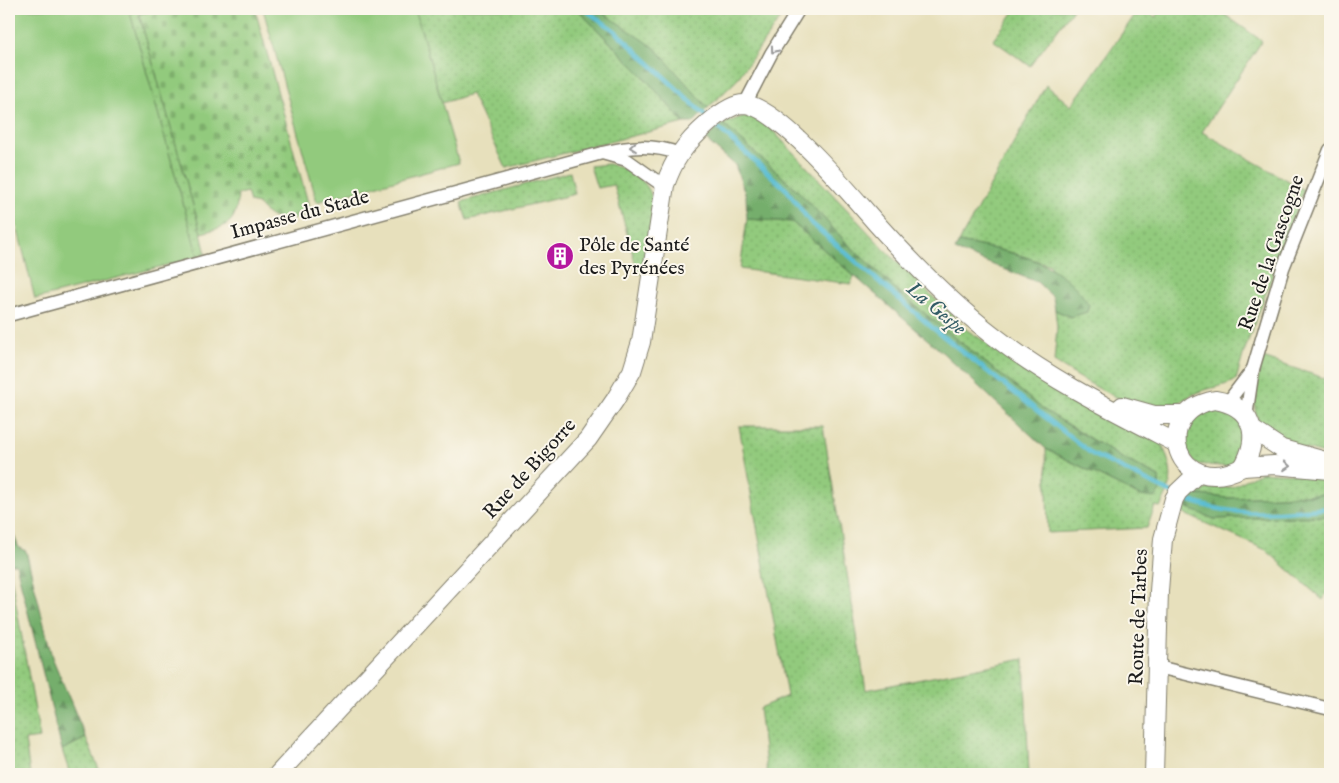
<svg xmlns="http://www.w3.org/2000/svg" width="1339" height="783" viewBox="0 0 1339 783" font-family="'IM FELL English',serif">
<style>
.grass{fill:url(#grass-dots);stroke:#57734c}
.forest{fill:url(#forest-firs);stroke:#486544}
.cemetery{fill:url(#cemetery-stones);stroke:#57734c}
.pitch{fill:#92ca7d;stroke:#57734c}
.lines{fill:none;stroke-linecap:round;stroke-linejoin:round}
.stream{stroke:#54bbd2;stroke-width:4.5}
.street-casing{stroke:#827e6c;stroke-width:15}
.secondary-casing{stroke:#827e6c;stroke-width:20}
.street{stroke:#fff;stroke-width:12}
.secondary{stroke:#fff;stroke-width:18}
.oneway{stroke:#999}
.labels{text-anchor:middle;dominant-baseline:central;stroke-width:4;stroke-linejoin:round;paint-order:stroke}
.street-label{font-size:20px;fill:#1c1c1c;stroke:#fbf7ec}
.poi-label{font-size:20px;fill:#1c1c1c;stroke:#fbf7ec;text-anchor:start}
.water-label{font-size:21px;font-style:italic;fill:#325c65;stroke:#fbf7ec}
</style>
<defs>
<pattern id="grass-dots" width="8" height="8" patternUnits="userSpaceOnUse" patternTransform="scale(1.25)"><rect width="8" height="8" fill="#92ca7d"/><path d="M2 2h.1M6 6h.1" fill="none" stroke="#7dad6b" stroke-width="1.8" stroke-linecap="round"/></pattern>
<pattern id="forest-firs" width="22" height="20" patternUnits="userSpaceOnUse" patternTransform="scale(1.25)"><rect width="22" height="20" fill="#75ae6c"/><path d="M5 1l3.5 6h-7zM16 11l3.5 6h-7z" fill="#5f8d58"/></pattern>
<pattern id="cemetery-stones" width="16" height="16" patternUnits="userSpaceOnUse" patternTransform="scale(1.25)"><rect width="16" height="16" fill="#92ca7d"/><path d="M2 7V4a2 2 0 0 1 4 0v3zM10 15v-3a2 2 0 0 1 4 0v3z" fill="#7dad6b"/></pattern>
</defs>
<rect width="100%" height="100%" fill="#fbf7ec"/>
<filter id="ink" filterUnits="userSpaceOnUse"><feTurbulence type="fractalNoise" baseFrequency=".02" numOctaves="2"/><feDisplacementMap in="SourceGraphic" scale="10" xChannelSelector="R" yChannelSelector="G"/><feConvolveMatrix kernelMatrix="1 2 1 2 8 2 1 2 1" color-interpolation-filters="sRGB"/></filter>
<filter id="wash" filterUnits="userSpaceOnUse"><feTurbulence type="fractalNoise" baseFrequency=".0096" numOctaves="4" result="noise"/><feDisplacementMap in="SourceGraphic" scale="20" xChannelSelector="R" yChannelSelector="G"/><feGaussianBlur stdDeviation="1.12" result="paint"/><feColorMatrix in="noise" values="0 0 0 0 0 0 0 0 0 0 0 0 0 0 0 0 0 1.4 0 .05"/><feComposite in="paint" operator="in"/></filter>
<g filter="url(#wash)">
<rect width="100%" height="100%" fill="#e7e0bc"/>
<g class="grass">
<path d="M129 9H161L139 14 201 233 206 254 198 257Z"/>
<path d="M415 9H577L643 76 684 123 506 168 471 94 442 103Z"/>
<path d="M597 9H787L736 81 708 108C675 72 639 35 597 9Z"/>
<path d="M1016 9H1073L1030 66 993 40Z"/>
<path d="M1139 9H1144L1155 17 1161 9H1217L1262 41 1202 132 1304 190 1244 352 1236 380C1224 387 1210 387 1197 393 1184 398 1177 406 1162 408 1133 413 1079 377 1054 362L1057 327 1055 310 1071 317 1050 265 1009 252 959 242 1046 85 1071 106Z"/>
<path d="M744 116 762 119 884 249 967 330 1057 388 1162 444C1173 471 1175 481 1160 507L1155 506 1147 528 1048 533 1046 449 1140 496 1159 477 1120 457 1044 410 901 294 846 242 797 190 723 124Z"/>
<path d="M608 164C672 179 652 222 646 272L638 274 614 185 597 188 590 166Z"/>
<path d="M570 172 575 194 467 220 461 202Z"/>
<path d="M747 219 792 222 854 276 851 284 740 269Z"/>
<path d="M1263 358 1330 380V455C1303 448 1253 441 1255 404 1255 389 1260 373 1263 358Z"/>
<path d="M1213 410C1242 412 1244 427 1245 451L1231 467 1196 464C1193 459 1188 453 1186 447 1179 428 1197 414 1213 410Z"/>
<path d="M739 426H823L866 690 1024 659 1029 774H767L759 708 787 696Z"/>
<path d="M1261 472 1330 476V494L1228 498 1192 494 1210 488 1232 487Z"/>
<path d="M1183 506 1214 519 1330 516V584L1323 600 1266 550 1180 512Z"/>
<path d="M9 565 40 738 25 740 30 774H9Z"/>
<path d="M86 738 101 774H70L62 750Z"/>
</g>
<g class="forest">
<path d="M577 9H597L654 47 708 108 693 123H684L643 76Z"/>
<path d="M723 124 797 190 846 242 901 294 1044 410 1120 457 1159 477 1160 491 1155 498 1140 496 1046 449 943 353 792 222 747 219 746 196 735 165 705 139Z"/>
<path d="M959 242C1010 252 1059 257 1089 305L1087 312 1071 317 1055 310 1053 297 1037 282 955 250Z"/>
<path d="M1192 494 1228 498 1330 494V516L1214 519 1183 506Z"/>
<path d="M9 523 19 548 26 551 52 657 86 738 62 750 16 564H9Z"/>
</g>
<path class="cemetery" d="M161 9H255L311 214C287 221 275 226 258 204L250 202 247 192 238 194C236 224 229 226 201 233L139 14Z"/>
<g class="pitch">
<path d="M9 9H129L198 257 35 299 9 194Z"/>
<path d="M263 9H415L459 163 317 202Z"/>
</g>
<g class="lines">
<g class="stream">
<path d="M584 9 614 30 708 118"/>
<path d="M714 124 787 190 810 222 934 329 1092 454 1172 493"/>
<path d="M1179 496C1227 519 1278 513 1330 508"/>
</g>
</g>
</g>
<g filter="url(#ink)">
<g class="lines">
<g class="street-casing">
<g id="street">
<path d="M745 104 771 54 799 9"/>
<path d="M665 185 658 182 627 160 602 153C630 146 652 144 680 154"/>
<path d="M9 315 602 153"/>
<path d="M1253 369 1283 268 1330 150"/>
<path d="M1228 402 1253 369 1246 417"/>
<path d="M1158 667 1330 709"/>
</g>
</g>
<g class="secondary-casing">
<g id="secondary">
<path d="M1215 400C1253 406 1261 435 1243 467 1176 502 1148 412 1215 400Z"/>
<path d="M1122 406 1154 415H1184"/>
<path d="M1253 430 1282 449 1325 461"/>
<path d="M1243 467 1274 465 1330 470"/>
<path d="M278 774 588 439 615 400 632 371 641 342 665 185C669 174 673 164 680 154 690 139 724 104 744 104 778 106 853 197 877 224 913 264 951 303 994 336 1049 379 1114 411 1176 443"/>
<path d="M1154 774 1159 591 1163 539 1174 499 1178 492 1198 473"/>
</g>
</g>
<use href="#street" class="street"/>
<use href="#secondary" class="secondary"/>
</g>
<defs><path id="oneway-chevron" d="M-2-3.5L2.5 0L-2 3.5" fill="none" stroke-width="1.6" stroke-linecap="round" stroke-linejoin="round" transform="scale(1.25)"/></defs>
<g class="oneway">
<use href="#oneway-chevron" transform="translate(774 50) rotate(126)"/>
<use href="#oneway-chevron" transform="translate(633 147) rotate(175)"/>
<use href="#oneway-chevron" transform="translate(1287 466) rotate(5)"/>
</g>
</g>
<defs>
<g id="building-disc" transform="scale(1.4375)"><circle r="9.5" fill="#b5179e" stroke="#fbf7ec"/><path d="M-4-6H4V6H1V3H-1V6H-4ZM-2.5-4.3h1.7v1.8h-1.7ZM.8-4.3h1.7v1.8H.8ZM-2.5-1h1.7V.8h-1.7ZM.8-1h1.7V.8H.8Z" fill="#fff"/></g>
</defs>
<g fill-rule="evenodd">
<use href="#building-disc" x="560" y="256"/>
</g>
<g class="labels">
<g class="street-label">
<text transform="translate(300 215) rotate(-15)">Impasse du Stade</text>
<text transform="translate(1272 253) rotate(-71)">Rue de la Gascogne</text>
<text transform="translate(530 469) rotate(-48)">Rue de Bigorre</text>
<text transform="translate(1139 617) rotate(-88)">Route de Tarbes</text>
</g>
<g class="poi-label">
<text x="579" y="245">Pôle de Santé<tspan x="579" dy="23">des Pyrénées</tspan></text>
</g>
<g class="water-label">
<text transform="translate(936 309) rotate(40)">La Gespe</text>
</g>
</g>
<rect width="1339" height="783" fill="none" stroke="#fbf7ec" stroke-width="30"/>
</svg>
